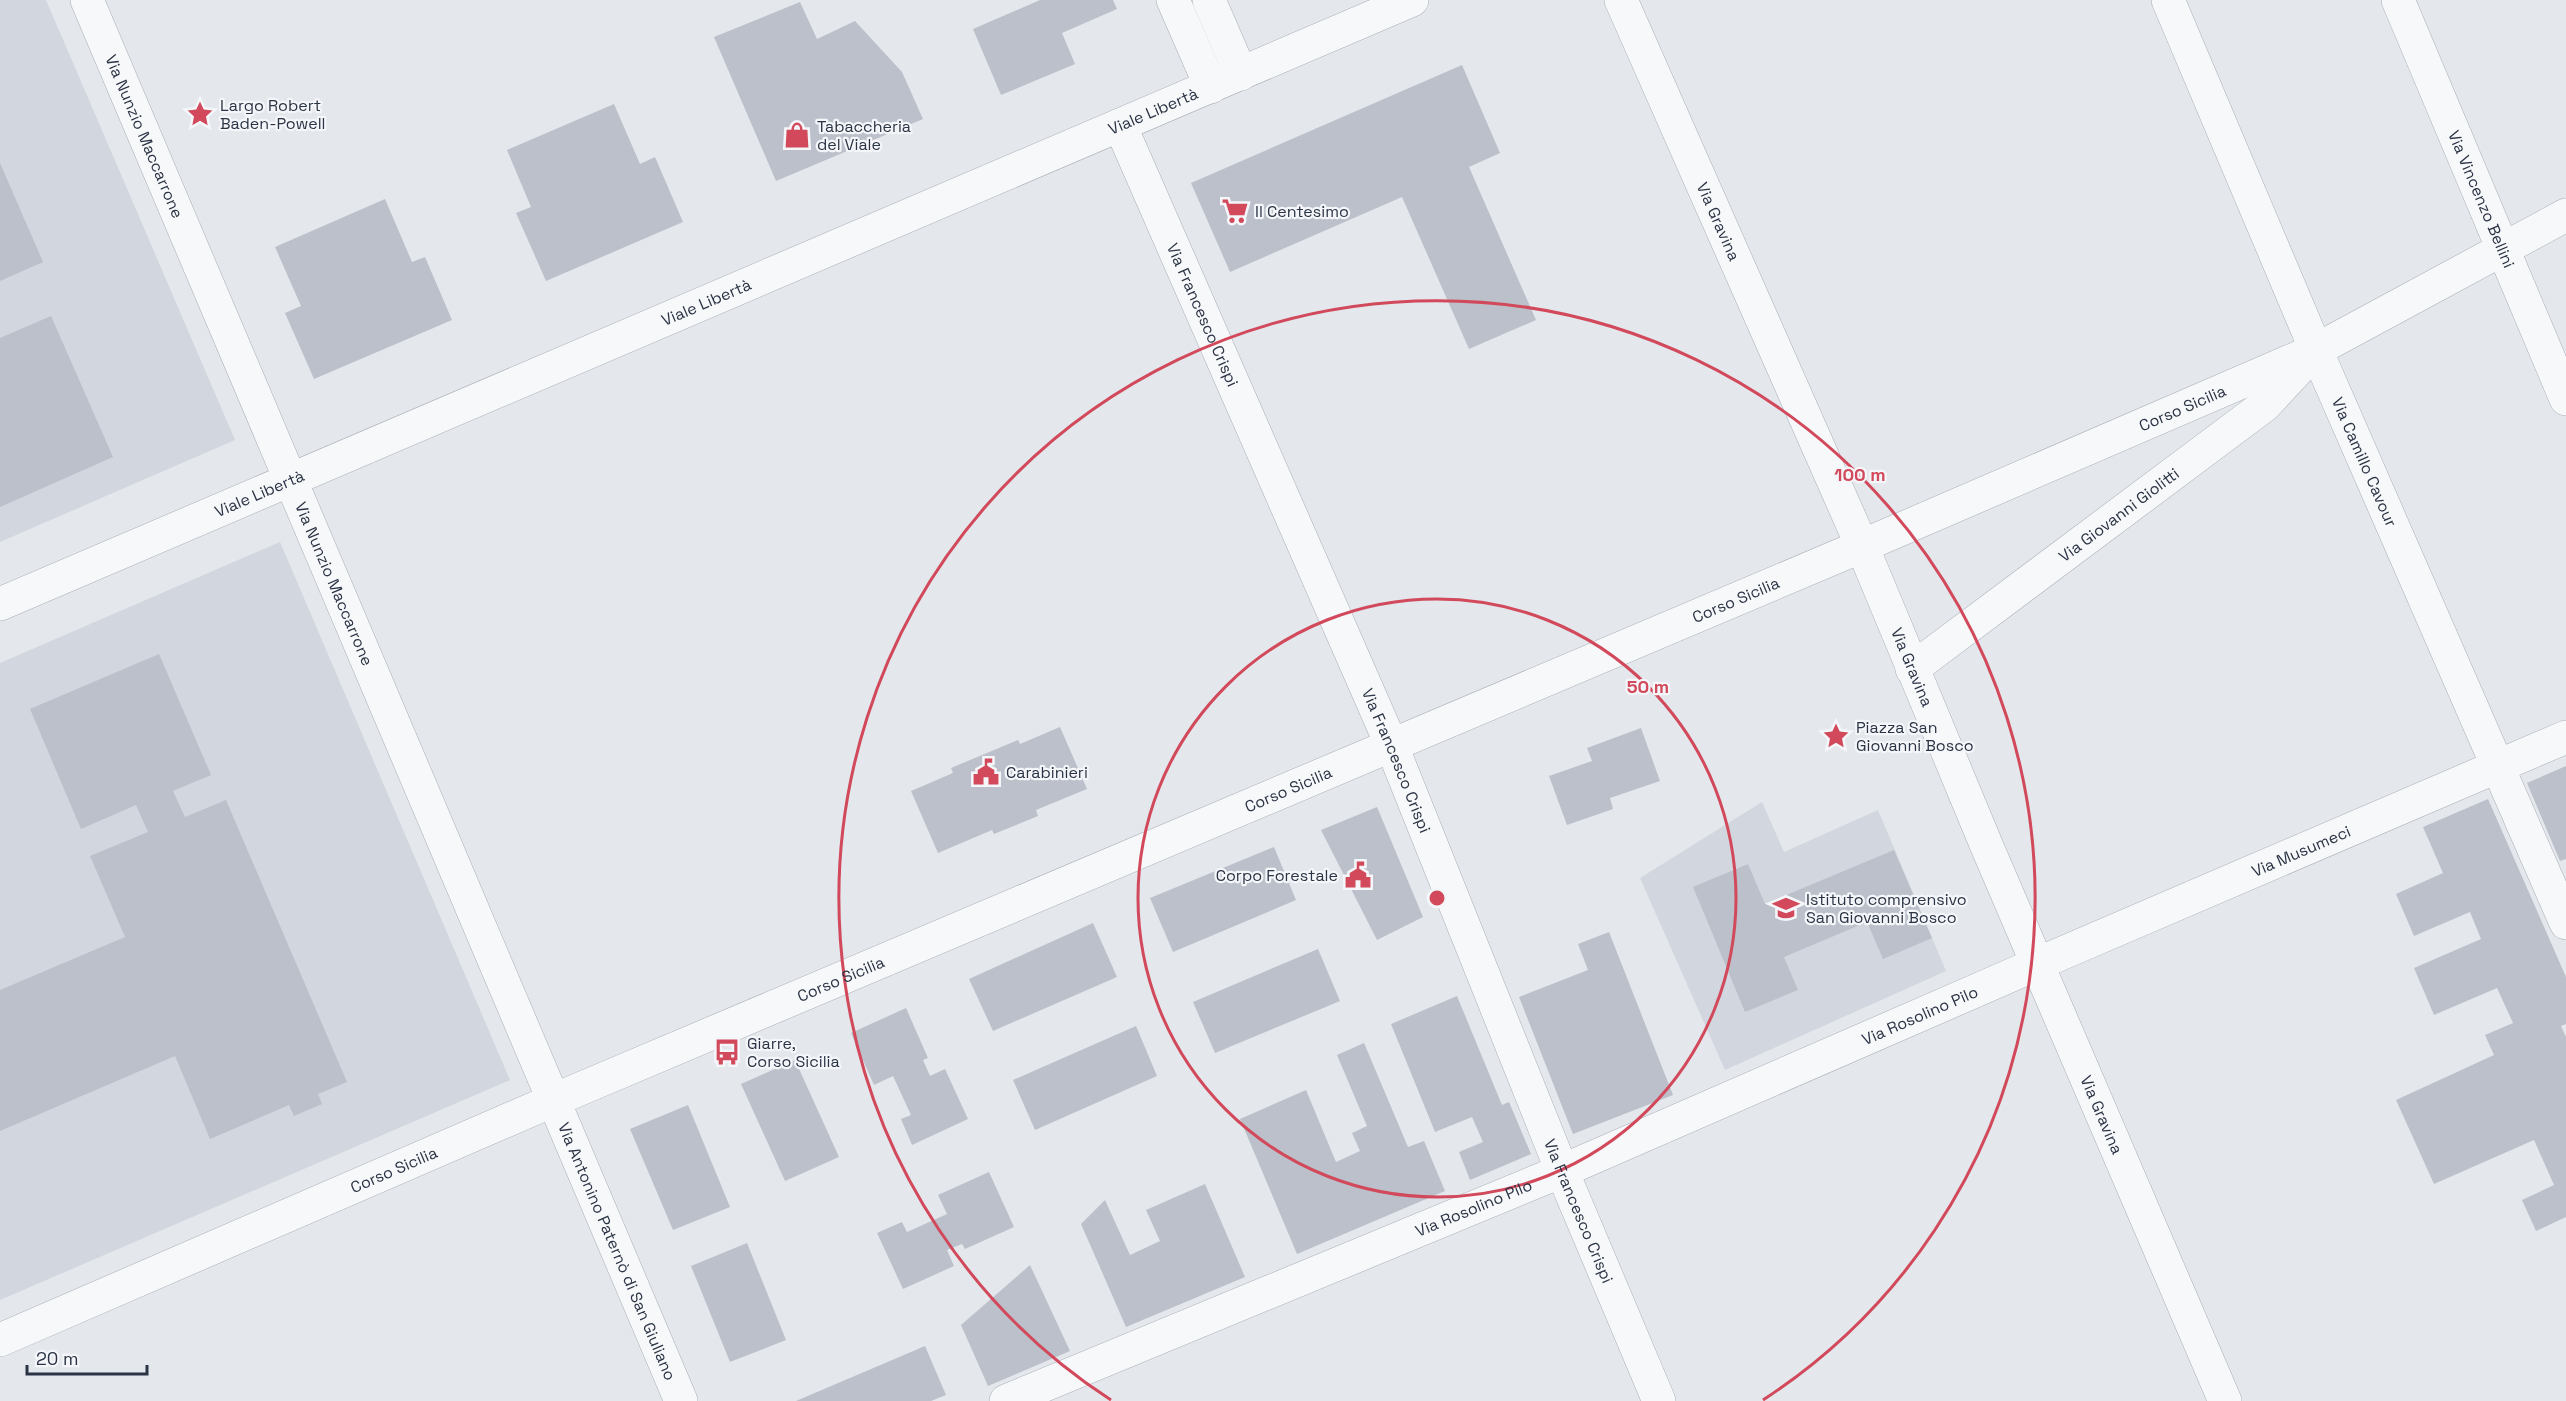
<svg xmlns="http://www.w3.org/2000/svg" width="2566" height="1401" viewBox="0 0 2566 1401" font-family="'Space Grotesk',sans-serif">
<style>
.built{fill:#d2d6de}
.building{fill:#bbc0ca}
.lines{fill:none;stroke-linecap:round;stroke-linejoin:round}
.minor-casing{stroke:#a9aeb7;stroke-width:34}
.tertiary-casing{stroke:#a9aeb7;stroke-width:34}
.minor{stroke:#f7f8fa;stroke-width:33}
.tertiary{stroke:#f7f8fa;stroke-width:33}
.ring{fill:none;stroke:#d1495b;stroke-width:3}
.labels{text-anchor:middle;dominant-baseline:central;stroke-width:4.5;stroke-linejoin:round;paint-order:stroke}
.poi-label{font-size:16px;fill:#2b3445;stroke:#f4f6f9;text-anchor:start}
.street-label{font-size:16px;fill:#2b3445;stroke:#f4f6f9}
.centre{fill:#d1495b;stroke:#f4f6f9;stroke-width:3}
.ring-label{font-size:18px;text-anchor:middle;font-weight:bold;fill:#d1495b;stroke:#f4f6f9;stroke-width:4.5;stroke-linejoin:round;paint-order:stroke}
</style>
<rect width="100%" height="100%" fill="#e4e7ec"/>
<g class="built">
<path d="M0 0H46L235 440 0 542Z"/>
<path d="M280 542 510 1080 0 1300V663Z"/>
<path d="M1762 802 1784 852 1878 810 1946 971 1725 1070 1640 878Z"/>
</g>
<g class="building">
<path d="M1040 0H1113L1117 9 1062 33 1075 64 1001 95 973 29Z"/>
<path d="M800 2 817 39 855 21 902 72 923 119 776 181 714 37Z"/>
<path d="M1462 65 1500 153 1469 167 1536 320 1469 349 1402 197 1230 272 1191 183Z"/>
<path d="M614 104 640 164 655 157 683 222 546 281 516 213 531 207 507 150Z"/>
<path d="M0 163 43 262 0 281Z"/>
<path d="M385 199 412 262 425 257 452 320 314 379 285 313 301 306 275 247Z"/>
<path d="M51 316 113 457 0 507V338Z"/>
<path d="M159 654 211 775 173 791 185 817 226 800 347 1082 318 1094 322 1104 294 1116 289 1105 210 1139 175 1056 0 1131V990L125 937 90 856 148 832 136 805 81 829 30 709Z"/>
<path d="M1060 727 1087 789 1036 810 1038 816 994 834 992 830 938 853 911 791 953 773 951 768 1018 740 1020 744Z"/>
<path d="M1641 728 1660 781 1610 798 1613 809 1567 825 1549 776 1592 761 1587 748Z"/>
<path d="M2566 766V859L2560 861 2527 783Z"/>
<path d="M2488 799 2566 977V1024L2561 1026 2566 1037V1217L2536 1231 2522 1200 2554 1185 2534 1140 2434 1184 2396 1100 2494 1055 2485 1035 2513 1023 2497 988 2434 1015 2414 968 2481 939 2470 912 2414 936 2396 894 2443 873 2423 827Z"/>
<path d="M1377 807 1423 917 1377 940 1321 830Z"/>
<path d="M1274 847 1296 900 1173 952 1150 898Z"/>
<path d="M1894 850 1932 938 1883 959 1867 922 1784 957 1798 990 1745 1012 1693 887 1748 864 1765 904Z"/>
<path d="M1093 923 1117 977 993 1031 969 979Z"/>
<path d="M1609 932 1673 1095 1573 1134 1519 997 1588 970 1578 944Z"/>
<path d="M1318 949 1340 1001 1215 1053 1193 1002Z"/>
<path d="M1457 996 1502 1105 1509 1102 1531 1154 1470 1180 1459 1152 1483 1142 1472 1117 1435 1132 1391 1024Z"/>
<path d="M906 1008 928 1058 923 1060 930 1076 945 1069 968 1119 912 1145 901 1119 911 1115 893 1076 874 1085 851 1033Z"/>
<path d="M1136 1026 1157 1076 1035 1130 1013 1080Z"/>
<path d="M1364 1043 1408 1147 1424 1141 1445 1191 1297 1254 1240 1119 1306 1090 1336 1162 1360 1151 1352 1133 1367 1126 1337 1055Z"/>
<path d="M795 1060 839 1157 785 1181 741 1084Z"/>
<path d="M688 1105 730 1207 673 1230 630 1129Z"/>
<path d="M989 1172 1014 1227 965 1249 962 1244 947 1250 954 1266 903 1289 877 1233 902 1222 907 1232 947 1214 938 1195Z"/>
<path d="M1205 1184 1245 1277 1126 1327 1081 1224 1105 1200 1130 1255 1160 1241 1146 1210Z"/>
<path d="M747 1243 786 1340 730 1362 691 1266Z"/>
<path d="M1030 1265 1070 1351 988 1386 961 1325Z"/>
<path d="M925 1346 946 1395 931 1401H796Z"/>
</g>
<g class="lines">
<g class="minor-casing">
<g id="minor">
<path id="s1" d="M87 0 681 1401"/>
<path id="s2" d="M1621 0 1862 546 1988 849 2225 1401"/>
<path id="s3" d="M1120 125 1391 744 1562 1171 1659 1401"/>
<path id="s4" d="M1912 669 2265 405 2316 350"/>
<path id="s5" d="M1006 1401 1562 1171 2037 964 2566 737"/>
</g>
</g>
<g class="tertiary-casing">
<g id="tertiary">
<path d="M1173 0 1211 87"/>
<path d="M1209 0 1241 74"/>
<path id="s6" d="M2168 0 2316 350 2566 923"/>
<path id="s7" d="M2398 0 2566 399"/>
<path id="s8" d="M0 604 1412 0"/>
<path id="s9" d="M0 1340 554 1100 1862 546 2316 350 2566 215"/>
</g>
</g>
<use href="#minor" class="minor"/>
<use href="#tertiary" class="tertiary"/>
</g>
<g class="ring">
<circle cx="1437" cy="898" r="299"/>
<path d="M1111 1400A598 598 0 1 1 1763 1400"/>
</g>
<defs>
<g id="sight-bare" transform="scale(2.07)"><path d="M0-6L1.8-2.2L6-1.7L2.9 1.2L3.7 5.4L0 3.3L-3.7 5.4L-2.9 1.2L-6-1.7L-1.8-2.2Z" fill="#d1495b" stroke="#f4f6f9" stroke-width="2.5" paint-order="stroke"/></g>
<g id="shop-bare" transform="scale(2.07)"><path d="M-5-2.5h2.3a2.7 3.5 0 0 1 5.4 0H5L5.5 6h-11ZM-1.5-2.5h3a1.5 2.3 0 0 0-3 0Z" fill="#d1495b" stroke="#f4f6f9" stroke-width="2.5" paint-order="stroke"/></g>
<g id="supermarket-bare" transform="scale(2.07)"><path d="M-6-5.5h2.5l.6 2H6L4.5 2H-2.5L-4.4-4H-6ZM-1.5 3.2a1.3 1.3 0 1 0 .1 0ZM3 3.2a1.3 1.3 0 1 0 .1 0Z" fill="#d1495b" stroke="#f4f6f9" stroke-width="2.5" paint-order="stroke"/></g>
<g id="civic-bare" transform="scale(2.07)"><path d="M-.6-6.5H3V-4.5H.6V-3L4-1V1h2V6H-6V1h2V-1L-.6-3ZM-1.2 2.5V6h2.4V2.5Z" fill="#d1495b" stroke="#f4f6f9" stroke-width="2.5" paint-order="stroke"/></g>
<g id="school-bare" transform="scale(2.07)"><path d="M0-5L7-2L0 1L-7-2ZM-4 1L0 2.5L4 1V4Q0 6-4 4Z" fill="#d1495b" stroke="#f4f6f9" stroke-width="2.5" paint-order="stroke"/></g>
<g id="bus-bare" transform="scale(2.07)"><path d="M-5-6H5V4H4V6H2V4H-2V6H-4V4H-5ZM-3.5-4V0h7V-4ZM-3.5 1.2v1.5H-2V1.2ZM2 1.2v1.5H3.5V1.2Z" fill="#d1495b" stroke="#f4f6f9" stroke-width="2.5" paint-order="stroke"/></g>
</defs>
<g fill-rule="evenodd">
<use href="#sight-bare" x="200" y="114"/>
<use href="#shop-bare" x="797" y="135"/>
<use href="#supermarket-bare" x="1235" y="211"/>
<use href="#sight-bare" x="1836" y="736"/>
<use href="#civic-bare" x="986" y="772"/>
<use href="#civic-bare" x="1358" y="875"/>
<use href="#school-bare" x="1786" y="908"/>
<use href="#bus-bare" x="727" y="1052"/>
</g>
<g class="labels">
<g class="poi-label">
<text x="220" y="105">Largo Robert<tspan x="220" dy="18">Baden-Powell</tspan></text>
<text x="817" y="126">Tabaccheria<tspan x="817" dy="18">del Viale</tspan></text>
<text x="1255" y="211">Il Centesimo</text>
<text x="1856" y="727">Piazza San<tspan x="1856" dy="18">Giovanni Bosco</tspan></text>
<text x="1006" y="772">Carabinieri</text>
<text x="1338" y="875" text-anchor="end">Corpo Forestale</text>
<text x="1806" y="899">Istituto comprensivo<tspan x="1806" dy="18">San Giovanni Bosco</tspan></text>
<text x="747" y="1043">Giarre,<tspan x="747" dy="18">Corso Sicilia</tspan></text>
</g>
<g class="street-label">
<text stroke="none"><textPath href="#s8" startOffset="1254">Viale Libertà</textPath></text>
<text stroke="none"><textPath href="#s1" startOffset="148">Via Nunzio Maccarrone</textPath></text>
<text stroke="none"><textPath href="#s7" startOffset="216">Via Vincenzo Bellini</textPath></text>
<text stroke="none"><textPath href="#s2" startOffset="242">Via Gravina</textPath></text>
<text stroke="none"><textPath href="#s8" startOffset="768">Viale Libertà</textPath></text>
<text stroke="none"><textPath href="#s3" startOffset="207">Via Francesco Crispi</textPath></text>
<text stroke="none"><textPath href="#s9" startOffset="2373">Corso Sicilia</textPath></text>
<text stroke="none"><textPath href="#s6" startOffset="502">Via Camillo Cavour</textPath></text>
<text stroke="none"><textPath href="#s8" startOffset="282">Viale Libertà</textPath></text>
<text stroke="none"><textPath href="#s4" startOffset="258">Via Giovanni Giolitti</textPath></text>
<text stroke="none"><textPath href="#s1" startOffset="634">Via Nunzio Maccarrone</textPath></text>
<text stroke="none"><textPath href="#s9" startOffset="1887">Corso Sicilia</textPath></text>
<text stroke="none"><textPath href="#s2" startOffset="728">Via Gravina</textPath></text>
<text stroke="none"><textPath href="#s3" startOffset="693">Via Francesco Crispi</textPath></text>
<text stroke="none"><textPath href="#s9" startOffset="1401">Corso Sicilia</textPath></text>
<text stroke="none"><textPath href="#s5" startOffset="1407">Via Musumeci</textPath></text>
<text stroke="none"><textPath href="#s9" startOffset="915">Corso Sicilia</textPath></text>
<text stroke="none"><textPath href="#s5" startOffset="992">Via Rosolino Pilo</textPath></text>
<text stroke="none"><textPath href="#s2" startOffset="1214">Via Gravina</textPath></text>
<text stroke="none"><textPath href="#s9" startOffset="429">Corso Sicilia</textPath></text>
<text stroke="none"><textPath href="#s5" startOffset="506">Via Rosolino Pilo</textPath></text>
<text stroke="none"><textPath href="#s3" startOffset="1179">Via Francesco Crispi</textPath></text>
<text stroke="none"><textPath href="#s1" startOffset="1359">Via Antonino Paternò di San Giuliano</textPath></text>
</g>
</g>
<circle cx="1437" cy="898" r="9" class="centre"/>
<g class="ring-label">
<text x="1860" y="481">100 m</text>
<text x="1648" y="693">50 m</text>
</g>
<path d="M27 1365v9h120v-9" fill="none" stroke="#2b3445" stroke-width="3"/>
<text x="36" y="1365" font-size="18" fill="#2b3445" stroke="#f4f6f9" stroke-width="4.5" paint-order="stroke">20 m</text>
</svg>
